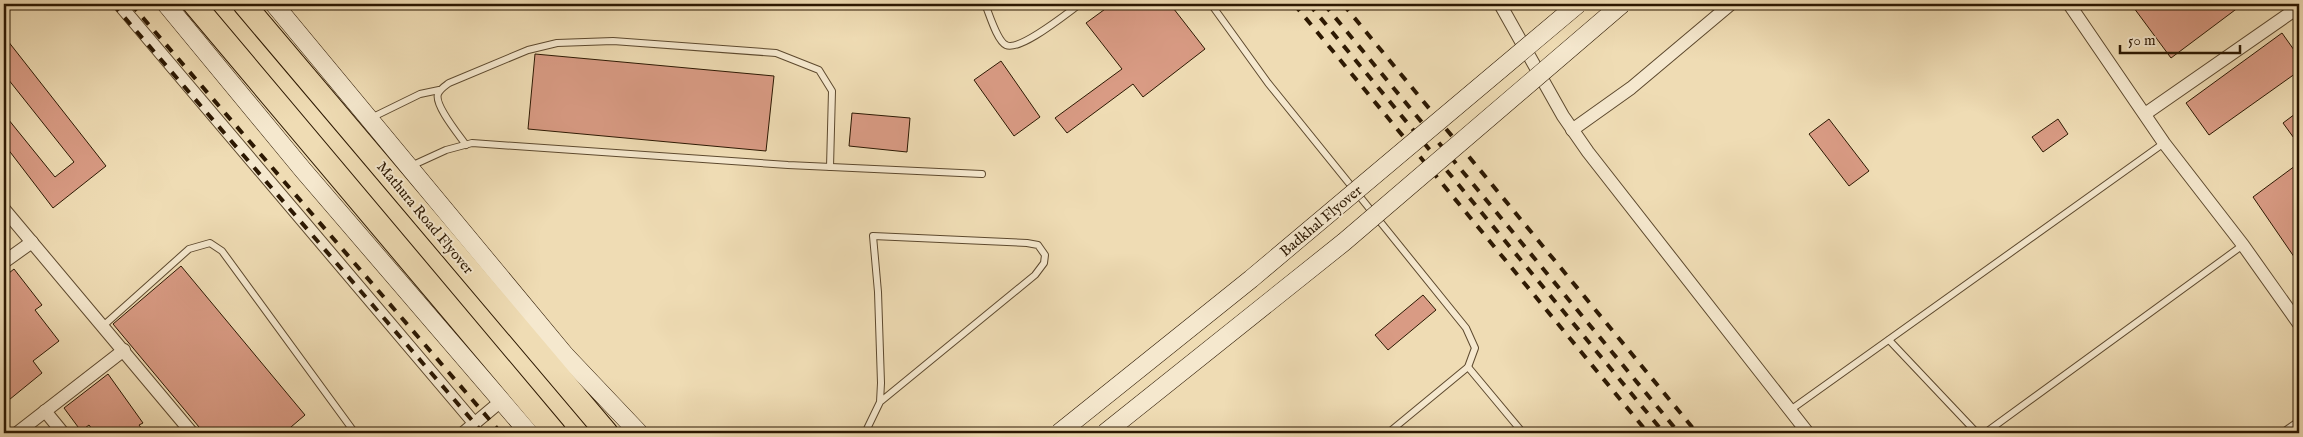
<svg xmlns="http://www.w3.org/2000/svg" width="2303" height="437" viewBox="0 0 2303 437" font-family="'IM FELL English',serif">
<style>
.building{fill:#d99b84;stroke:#2c1802}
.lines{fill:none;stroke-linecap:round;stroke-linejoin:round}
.lane-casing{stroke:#5d492e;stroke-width:8}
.street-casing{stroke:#5d492e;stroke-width:14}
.secondary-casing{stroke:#2c1802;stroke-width:19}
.highway-casing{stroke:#2c1802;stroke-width:24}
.lane{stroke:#f5e8ce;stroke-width:6}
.street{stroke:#f5e8ce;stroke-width:12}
.secondary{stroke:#f5e8ce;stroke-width:18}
.highway{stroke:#efdcb4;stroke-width:22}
.rail{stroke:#2c1802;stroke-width:4;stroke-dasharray:9 9;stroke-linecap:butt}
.secondary-bridge-casing{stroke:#2c1802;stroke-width:19;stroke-linecap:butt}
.secondary-bridge{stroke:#f5e8ce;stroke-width:18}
.labels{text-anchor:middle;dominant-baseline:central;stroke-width:4;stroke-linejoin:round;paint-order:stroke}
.street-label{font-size:15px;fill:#2c1802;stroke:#f5e8ce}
</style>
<rect width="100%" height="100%" fill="#efdcb4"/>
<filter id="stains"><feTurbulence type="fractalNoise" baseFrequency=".004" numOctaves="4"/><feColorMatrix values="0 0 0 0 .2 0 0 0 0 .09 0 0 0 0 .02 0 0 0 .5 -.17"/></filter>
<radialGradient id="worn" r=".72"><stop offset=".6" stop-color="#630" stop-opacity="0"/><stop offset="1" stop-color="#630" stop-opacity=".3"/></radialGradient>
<g class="building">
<path d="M1112 4H1170L1205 49 1143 97 1133 84 1067 133 1055 118 1122 69 1086 23Z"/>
<path d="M2131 4H2243L2171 58Z"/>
<path d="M2282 33 2299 57V71L2209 135 2186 103Z"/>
<path d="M4 36 106 166 53 208 4 144V114L55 177 74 162 4 74Z"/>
<path d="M535 54 774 76 766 151 528 129Z"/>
<path d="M1001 61 1040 117 1014 136 974 80Z"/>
<path d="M2299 111V145L2283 123Z"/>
<path d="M852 113 910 118 907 152 849 146Z"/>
<path d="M1829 119 1869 171 1849 186 1809 134Z"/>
<path d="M2058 119 2068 134 2043 152 2032 137Z"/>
<path d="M2299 163V264L2253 197Z"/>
<path d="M181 266 305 415 284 433H204L113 324Z"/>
<path d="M14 269 42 305 35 310 59 341 33 361 42 373 4 404V277Z"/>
<path d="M1423 295 1436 310 1388 350 1375 335Z"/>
<path d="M108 374 143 423 139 425 145 433H95L89 425 81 431 64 408Z"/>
</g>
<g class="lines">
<g class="lane-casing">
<g id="lane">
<path d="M985 4C989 13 997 41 1006 45 1020 52 1067 13 1080 4"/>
<path d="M1211 4 1268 83 1466 328 1475 348 1468 367 1388 433"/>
<path d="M4 7 7 4"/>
<path d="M371 118 420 94 439 90"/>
<path d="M466 145C459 135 434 105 438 94 440 89 445 86 449 83L528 50 557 43 613 41 776 53 819 70 832 91 830 167"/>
<path d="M411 166 446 150 472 143 788 165 982 174"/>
<path d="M103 326 189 249 210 243 222 251 355 433"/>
<path d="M1889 340 1977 433"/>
<path d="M1468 367 1523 433"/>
<path d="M1789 411 2164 143"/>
<path d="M865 433 880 402 881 383 878 292 873 236 1027 243 1038 245 1045 255 1044 263 1035 275 880 402"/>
<path d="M1985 433 2243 245"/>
<path d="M2282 433 2299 421"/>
</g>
</g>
<g class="street-casing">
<g id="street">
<path d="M119 4 475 424"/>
<path d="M1500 4 1563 116 1588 152 1808 433"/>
<path d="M2069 4 2164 143 2243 245 2299 324"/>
<path d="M2145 114 2299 7"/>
<path d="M1572 130 1631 88 1731 4"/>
<path d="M4 209 192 433"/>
<path d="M4 262 32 242"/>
<path d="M45 411 63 433"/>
<path d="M17 433 124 350"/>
<path d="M463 433 500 402"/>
</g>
</g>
<g class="secondary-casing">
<g id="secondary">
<path d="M166 4 303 170 529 433"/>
<path d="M274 4 565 355 639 433"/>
</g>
</g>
<g class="highway-casing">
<g id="highway">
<path d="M194 4 555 433"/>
<path d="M244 4 607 433"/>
</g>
</g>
<use href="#lane" class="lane"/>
<use href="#street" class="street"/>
<use href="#secondary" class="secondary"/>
<use href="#highway" class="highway"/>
<g class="rail">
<path d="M113 4 483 433"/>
<path d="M131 4 501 433"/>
<path d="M1294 4 1648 433"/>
<path d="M1309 4 1664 433"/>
<path d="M1324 4 1679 433"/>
<path d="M1343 4 1697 433"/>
</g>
<g class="secondary-bridge-casing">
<g id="secondary-bridge">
<path d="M1059 433 1251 279 1578 4"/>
<path d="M1105 433 1344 242 1622 4"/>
</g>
</g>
<use href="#secondary-bridge" class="secondary-bridge"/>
</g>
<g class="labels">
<g class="street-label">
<text transform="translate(425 218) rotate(50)">Mathura Road Flyover</text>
<text transform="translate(1321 221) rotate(-40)">Badkhal Flyover</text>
</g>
</g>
<rect width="2303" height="437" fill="none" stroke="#efdcb4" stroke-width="20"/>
<rect x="5" y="5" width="2293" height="427" fill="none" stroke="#2c1802" stroke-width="2.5"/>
<rect x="10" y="10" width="2283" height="417" fill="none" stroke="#2c1802"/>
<path d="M2120 45v8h120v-8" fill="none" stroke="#2c1802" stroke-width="2.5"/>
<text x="2128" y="45" font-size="15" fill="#2c1802" stroke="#f5e8ce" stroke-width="4" paint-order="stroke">50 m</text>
<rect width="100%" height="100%" filter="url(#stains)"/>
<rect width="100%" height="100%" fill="url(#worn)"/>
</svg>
